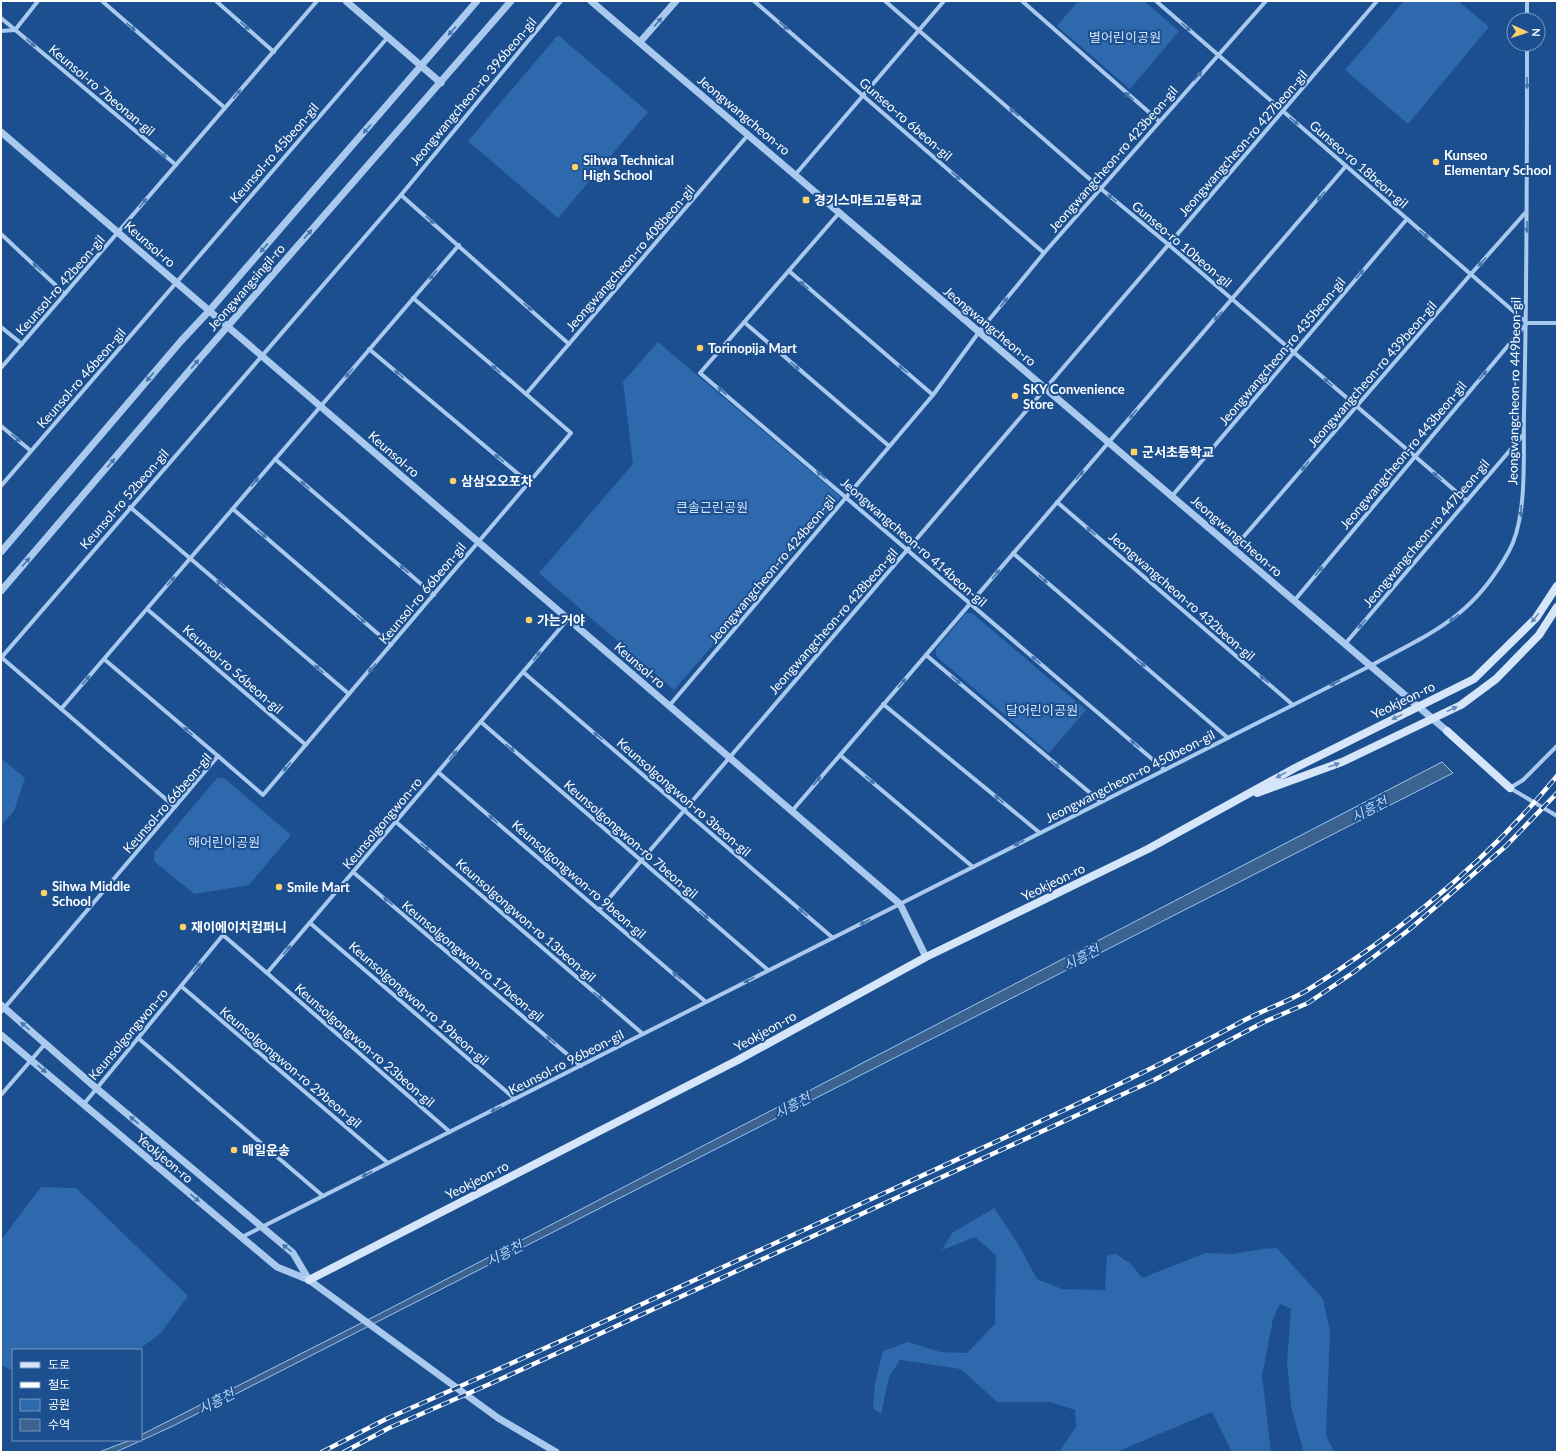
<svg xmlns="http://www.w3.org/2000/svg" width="1558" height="1453" viewBox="0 0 1558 1453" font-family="Lato,'Noto Sans KR',sans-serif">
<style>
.green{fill:#2e69ad}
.water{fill:#3c6290;stroke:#9cc4f0}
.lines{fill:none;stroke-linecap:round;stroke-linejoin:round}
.minor{stroke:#a9c9ee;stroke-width:4}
.tertiary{stroke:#a9c9ee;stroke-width:7}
.secondary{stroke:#d6e6fa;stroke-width:8}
.rail-casing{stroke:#fff;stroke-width:4.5}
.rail{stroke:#1b4f8f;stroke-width:3;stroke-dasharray:9;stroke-linecap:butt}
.oneway{fill:#4674ac}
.oneway2{fill:#668bba}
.poi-dot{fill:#ffd166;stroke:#1b4f8f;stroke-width:1.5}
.labels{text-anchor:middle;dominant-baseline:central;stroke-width:4;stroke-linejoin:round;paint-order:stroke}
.park-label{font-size:13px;fill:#cfe3fa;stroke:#1b4f8f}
.street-label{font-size:13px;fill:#fff;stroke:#1b4f8f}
.poi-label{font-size:13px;font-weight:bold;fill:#fff;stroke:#1b4f8f;text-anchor:start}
.water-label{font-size:14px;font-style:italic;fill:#b5d3f5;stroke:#1b4f8f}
</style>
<rect width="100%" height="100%" fill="#1b4f8f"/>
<g class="green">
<path d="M1078 1H1144L1179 31 1130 89 1057 26Z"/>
<path d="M1404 1H1458L1489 27 1408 124 1345 70Z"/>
<path d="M558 35 648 112 558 218 468 141Z"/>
<path d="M658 342 841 497 674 690 539 573 633 464 623 382Z"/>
<path d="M966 613H972L1086 710 1049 753 936 656V649Z"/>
<path d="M1 758 25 778 14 811 1 826Z"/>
<path d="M217 778H224L291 835 249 885 194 894 154 861V853Z"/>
<path d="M41 1187 76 1188 188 1296 160 1334 138 1350H13V1371L1 1365V1240Z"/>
<path d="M994 1208 1018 1244 1037 1279 1062 1289 1105 1290 1107 1256 1116 1254 1131 1264 1142 1278 1205 1253 1233 1254 1263 1249 1277 1248 1323 1299 1330 1331 1326 1435 1334 1452H1307L1303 1450 1291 1406 1287 1361 1291 1309 1280 1304 1273 1319 1262 1376 1271 1452H1232L1212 1412 1116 1452H1059L1076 1427 1075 1410 1050 1402H997L961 1369 900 1360 889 1377 881 1414 873 1408 875 1383 883 1351 908 1342 940 1352 967 1353 995 1324 996 1255 975 1237 942 1250 952 1233Z"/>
</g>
<path class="water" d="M1442 762 1453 773 173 1426 116 1452H99L131 1440H141V1435L387 1310Z"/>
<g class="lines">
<g class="minor">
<path d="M102 1 225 108"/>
<path d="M216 1 274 52"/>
<path d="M754 1 1044 253"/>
<path d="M885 1 1100 188 1169 245 1467 501"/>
<path d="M1022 1 1159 121"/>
<path d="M1156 1 1527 323H1557"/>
<path d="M1 18 176 165"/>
<path d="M1527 20V1"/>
<path d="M1 31 15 30 38 1"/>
<path d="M795 175 944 1"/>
<path d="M401 195 569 344"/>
<path d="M839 213 700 373 1165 770"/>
<path d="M1 234 65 294"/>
<path d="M789 271 933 395"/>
<path d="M413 298 526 394"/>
<path d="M744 322 889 446"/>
<path d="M1 327 22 344"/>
<path d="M369 349 529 483"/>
<path d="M1 368 317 1"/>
<path d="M1 426 31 451"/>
<path d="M275 459 434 595"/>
<path d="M1 486 388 37"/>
<path d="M1172 496 1407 219"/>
<path d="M1057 502 1293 705"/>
<path d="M130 507 349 694"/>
<path d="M233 509 391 645"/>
<path d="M1233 549 1471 274 1526 212"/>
<path d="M1013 553 1228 738"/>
<path d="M1294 601 1527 323"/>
<path d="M147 609 306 745"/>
<path d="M1345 644 1523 435"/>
<path d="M926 655 1101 802"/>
<path d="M1 657 175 807"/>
<path d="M1 658 401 195 561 1"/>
<path d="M104 659 218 756"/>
<path d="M523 672 833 938"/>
<path d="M883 704 1040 833"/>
<path d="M669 706 933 395 979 332 1044 253 1266 1"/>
<path d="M61 709 459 245"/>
<path d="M481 722 768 970"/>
<path d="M1557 746 1523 780 1510 788 1557 816"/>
<path d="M840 755 973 867"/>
<path d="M438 772 706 1002"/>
<path d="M792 811 1346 166"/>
<path d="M396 822 643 1034"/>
<path d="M353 872 581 1066"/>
<path d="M599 910 1377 1"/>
<path d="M310 923 515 1099"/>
<path d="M267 973 450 1132"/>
<path d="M181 986 388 1163"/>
<path d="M1 1012 218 756 263 795 571 433 526 394 748 135"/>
<path d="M138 1038 323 1196"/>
<path d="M1 1095 45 1044"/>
<path d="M83 1105 223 935 267 973 568 619"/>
<path d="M242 1237 1370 666C1433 632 1473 617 1509 551 1528 517 1523 453 1524 414 1527 290 1527 167 1527 44"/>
</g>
<g class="tertiary">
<path d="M346 1 441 83"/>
<path d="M591 1 1447 731"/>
<path d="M640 42 676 1"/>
<path d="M1 132 900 904 926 957"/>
<path d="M1 552 181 341 209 311 477 1"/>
<path d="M1 591 200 358 511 1"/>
<path d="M1 1005 96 1088 293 1253 309 1280"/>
<path d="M1 1035 277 1267 309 1280 498 1418 556 1452"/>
</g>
<g class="secondary">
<path d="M1447 731 1510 788"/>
<path d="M1257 793 1342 762 1461 705 1496 679 1539 635 1557 607"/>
<path d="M309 1280 738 1060 926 957 1148 849 1295 768 1474 679 1536 618 1557 586"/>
</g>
<g class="rail-casing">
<g id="rail">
<path d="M322 1452 386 1419C560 1343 731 1263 904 1184 1016 1132 1130 1082 1239 1023 1261 1011 1285 1003 1306 991 1399 933 1487 861 1557 776"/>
<path d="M344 1452 389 1428 492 1383 1154 1080 1264 1022 1308 1003 1354 972 1410 929 1506 846 1557 793"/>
</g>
</g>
<use href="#rail" class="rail"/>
</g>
<defs><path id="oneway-solid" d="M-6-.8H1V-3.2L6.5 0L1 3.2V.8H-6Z"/></defs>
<g class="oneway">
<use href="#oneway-solid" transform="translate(658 22) rotate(-49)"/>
<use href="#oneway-solid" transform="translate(245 26) rotate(41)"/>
<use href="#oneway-solid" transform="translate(784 26) rotate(41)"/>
<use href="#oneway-solid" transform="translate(131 27) rotate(41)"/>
<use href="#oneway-solid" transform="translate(1186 27) rotate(41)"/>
<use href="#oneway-solid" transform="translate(452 31) rotate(131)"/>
<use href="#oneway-solid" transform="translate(31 43) rotate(40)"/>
<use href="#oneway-solid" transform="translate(1198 76) rotate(-49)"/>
<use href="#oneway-solid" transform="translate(1527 83) rotate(90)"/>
<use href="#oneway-solid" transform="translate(237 94) rotate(-49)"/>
<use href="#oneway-solid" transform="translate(1129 96) rotate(-139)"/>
<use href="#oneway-solid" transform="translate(1014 112) rotate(-139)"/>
<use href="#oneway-solid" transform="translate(1294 121) rotate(41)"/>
<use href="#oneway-solid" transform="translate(367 129) rotate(131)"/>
<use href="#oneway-solid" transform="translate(162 154) rotate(40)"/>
<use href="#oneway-solid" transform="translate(956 176) rotate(41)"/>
<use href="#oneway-solid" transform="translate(1321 196) rotate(131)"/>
<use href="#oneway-solid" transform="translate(1112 198) rotate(-140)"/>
<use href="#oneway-solid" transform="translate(143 203) rotate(-49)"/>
<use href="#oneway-solid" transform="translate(430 220) rotate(41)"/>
<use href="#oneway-solid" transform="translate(1527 227) rotate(90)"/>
<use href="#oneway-solid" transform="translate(308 234) rotate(-49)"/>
<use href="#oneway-solid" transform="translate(1424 234) rotate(41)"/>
<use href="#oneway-solid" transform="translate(264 248) rotate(131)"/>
<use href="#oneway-solid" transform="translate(1482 262) rotate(132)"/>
<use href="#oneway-solid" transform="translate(37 267) rotate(-137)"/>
<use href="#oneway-solid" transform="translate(1360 274) rotate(-50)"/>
<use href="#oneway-solid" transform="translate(433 275) rotate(131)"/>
<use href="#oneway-solid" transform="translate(804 285) rotate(-139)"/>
<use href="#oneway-solid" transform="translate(1004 302) rotate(-51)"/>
<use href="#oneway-solid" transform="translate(528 307) rotate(42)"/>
<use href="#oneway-solid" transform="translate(1218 316) rotate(131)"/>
<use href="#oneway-solid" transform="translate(195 364) rotate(-50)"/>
<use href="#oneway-solid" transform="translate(795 366) rotate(41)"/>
<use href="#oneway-solid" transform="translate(496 369) rotate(-140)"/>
<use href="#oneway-solid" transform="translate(903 369) rotate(-139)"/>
<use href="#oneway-solid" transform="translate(349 373) rotate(131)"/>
<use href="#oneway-solid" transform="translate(399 374) rotate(-140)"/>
<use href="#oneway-solid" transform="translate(1483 375) rotate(-50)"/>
<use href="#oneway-solid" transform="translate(150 377) rotate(130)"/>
<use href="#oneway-solid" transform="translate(1328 382) rotate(-139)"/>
<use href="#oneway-solid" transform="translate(722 391) rotate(-139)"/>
<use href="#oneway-solid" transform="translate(1133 414) rotate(131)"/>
<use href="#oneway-solid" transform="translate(16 438) rotate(40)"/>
<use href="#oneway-solid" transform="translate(499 458) rotate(-140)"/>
<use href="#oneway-solid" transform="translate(111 463) rotate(-50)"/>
<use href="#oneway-solid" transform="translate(1305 466) rotate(131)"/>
<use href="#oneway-solid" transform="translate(821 475) rotate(-139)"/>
<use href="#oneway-solid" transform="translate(1080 475) rotate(-49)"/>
<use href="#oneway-solid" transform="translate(1437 476) rotate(-139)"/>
<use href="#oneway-solid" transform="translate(255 482) rotate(-50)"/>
<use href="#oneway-solid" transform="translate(305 485) rotate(-139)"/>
<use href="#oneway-solid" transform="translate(1521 511) rotate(92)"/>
<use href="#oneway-solid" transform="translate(1091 531) rotate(-139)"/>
<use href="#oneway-solid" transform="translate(262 534) rotate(41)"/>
<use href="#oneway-solid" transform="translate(26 562) rotate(-50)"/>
<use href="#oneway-solid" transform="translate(404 569) rotate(-139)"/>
<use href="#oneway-solid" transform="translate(1319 571) rotate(-50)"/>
<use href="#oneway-solid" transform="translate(996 574) rotate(-49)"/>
<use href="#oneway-solid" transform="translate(1043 579) rotate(41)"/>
<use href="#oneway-solid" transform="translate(171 581) rotate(-49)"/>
<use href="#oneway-solid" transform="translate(221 584) rotate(-139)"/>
<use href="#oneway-solid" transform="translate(1454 618) rotate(143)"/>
<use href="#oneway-solid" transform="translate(361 619) rotate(41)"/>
<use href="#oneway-solid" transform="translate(1362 624) rotate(130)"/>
<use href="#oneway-solid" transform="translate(537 656) rotate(-50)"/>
<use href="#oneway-solid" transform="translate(1036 660) rotate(-139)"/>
<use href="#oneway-solid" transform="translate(1141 663) rotate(41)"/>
<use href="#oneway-solid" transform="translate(372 668) rotate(130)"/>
<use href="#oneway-solid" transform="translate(319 669) rotate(-139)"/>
<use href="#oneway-solid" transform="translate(1264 679) rotate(-139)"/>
<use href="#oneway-solid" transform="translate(86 680) rotate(-49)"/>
<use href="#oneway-solid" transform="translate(956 680) rotate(40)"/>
<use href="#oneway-solid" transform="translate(902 683) rotate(-49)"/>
<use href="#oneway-solid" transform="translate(1335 683) rotate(153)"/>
<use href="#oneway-solid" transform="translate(188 731) rotate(-140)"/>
<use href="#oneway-solid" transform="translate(598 736) rotate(-139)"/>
<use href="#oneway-solid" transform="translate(1135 744) rotate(-139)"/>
<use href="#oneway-solid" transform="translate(510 748) rotate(41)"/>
<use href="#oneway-solid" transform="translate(453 755) rotate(-50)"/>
<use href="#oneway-solid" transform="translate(1055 764) rotate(40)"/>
<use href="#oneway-solid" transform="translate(287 767) rotate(130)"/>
<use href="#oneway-solid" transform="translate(870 780) rotate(40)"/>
<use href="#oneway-solid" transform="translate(817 781) rotate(-49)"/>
<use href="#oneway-solid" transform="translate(999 799) rotate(-140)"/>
<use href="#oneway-solid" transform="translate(493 819) rotate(-139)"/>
<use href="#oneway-solid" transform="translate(1019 843) rotate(153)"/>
<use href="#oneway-solid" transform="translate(425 847) rotate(41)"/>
<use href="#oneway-solid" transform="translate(388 901) rotate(-140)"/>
<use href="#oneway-solid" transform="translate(803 912) rotate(-139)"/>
<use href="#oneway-solid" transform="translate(704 915) rotate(41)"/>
<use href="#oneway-solid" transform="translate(865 922) rotate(153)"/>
<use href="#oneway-solid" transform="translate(287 950) rotate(-50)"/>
<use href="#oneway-solid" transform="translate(197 967) rotate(-50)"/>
<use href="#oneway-solid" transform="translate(677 976) rotate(-139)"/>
<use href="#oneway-solid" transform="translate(749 980) rotate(153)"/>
<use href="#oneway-solid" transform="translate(598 996) rotate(41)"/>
<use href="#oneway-solid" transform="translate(25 1026) rotate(-139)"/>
<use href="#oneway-solid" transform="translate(551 1040) rotate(-140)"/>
<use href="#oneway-solid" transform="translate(42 1069) rotate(41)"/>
<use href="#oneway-solid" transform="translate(496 1109) rotate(153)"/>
<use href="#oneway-solid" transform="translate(134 1120) rotate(-140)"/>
<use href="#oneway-solid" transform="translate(367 1174) rotate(153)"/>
<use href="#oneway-solid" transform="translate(195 1198) rotate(40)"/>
<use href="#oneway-solid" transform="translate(287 1248) rotate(-142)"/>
</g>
<g class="oneway2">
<use href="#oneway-solid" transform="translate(1535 618) rotate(129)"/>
<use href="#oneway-solid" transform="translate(1452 709) rotate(-26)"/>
<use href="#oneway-solid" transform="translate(1397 717) rotate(154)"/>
<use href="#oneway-solid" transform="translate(1334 765) rotate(-20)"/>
<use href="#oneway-solid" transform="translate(1281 775) rotate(151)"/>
</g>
<g class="poi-dot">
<circle cx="1436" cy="162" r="4"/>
<circle cx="575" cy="167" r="4"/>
<rect x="802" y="196" width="8" height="8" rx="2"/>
<circle cx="700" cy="348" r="4"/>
<circle cx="1015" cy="396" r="4"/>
<rect x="1130" y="448" width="8" height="8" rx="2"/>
<circle cx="453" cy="481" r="4"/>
<circle cx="529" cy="620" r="4"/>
<circle cx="279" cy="887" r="4"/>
<circle cx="44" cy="893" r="4"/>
<circle cx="183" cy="927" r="4"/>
<circle cx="234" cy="1150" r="4"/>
</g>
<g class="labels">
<g class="park-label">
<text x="1125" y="37">별어린이공원</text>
<text x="712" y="507">큰솔근린공원</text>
<text x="1042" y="710">달어린이공원</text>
<text x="224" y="842">해어린이공원</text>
</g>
<g class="street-label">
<text transform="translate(102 90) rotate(40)">Keunsol-ro 7beonan-gil</text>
<text transform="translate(473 91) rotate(-50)">Jeongwangcheon-ro 396beon-gil</text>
<text transform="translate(744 115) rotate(40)">Jeongwangcheon-ro</text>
<text transform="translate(906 119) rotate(41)">Gunseo-ro 6beon-gil</text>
<text transform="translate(1243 143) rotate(-49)">Jeongwangcheon-ro 427beon-gil</text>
<text transform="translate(274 153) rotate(-49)">Keunsol-ro 45beon-gil</text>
<text transform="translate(1113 159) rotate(-49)">Jeongwangcheon-ro 423beon-gil</text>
<text transform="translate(1359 164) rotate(41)">Gunseo-ro 18beon-gil</text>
<text transform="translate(150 244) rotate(41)">Keunsol-ro</text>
<text transform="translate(1182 244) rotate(40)">Gunseo-ro 10beon-gil</text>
<text transform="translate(630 258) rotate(-49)">Jeongwangcheon-ro 408beon-gil</text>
<text transform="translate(60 285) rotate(-49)">Keunsol-ro 42beon-gil</text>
<text transform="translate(246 287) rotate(-49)">Jeongwangsingil-ro</text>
<text transform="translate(990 326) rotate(40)">Jeongwangcheon-ro</text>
<text transform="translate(1282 351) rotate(-50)">Jeongwangcheon-ro 435beon-gil</text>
<text transform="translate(1372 374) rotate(-49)">Jeongwangcheon-ro 439beon-gil</text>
<text transform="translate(81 378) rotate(-49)">Keunsol-ro 46beon-gil</text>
<text transform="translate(1514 391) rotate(-89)">Jeongwangcheon-ro 449beon-gil</text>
<text transform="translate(394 454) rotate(41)">Keunsol-ro</text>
<text transform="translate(1403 455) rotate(-50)">Jeongwangcheon-ro 443beon-gil</text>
<text transform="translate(124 499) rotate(-49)">Keunsol-ro 52beon-gil</text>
<text transform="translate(1426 533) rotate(-50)">Jeongwangcheon-ro 447beon-gil</text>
<text transform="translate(1237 536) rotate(41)">Jeongwangcheon-ro</text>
<text transform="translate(914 542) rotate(41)">Jeongwangcheon-ro 414beon-gil</text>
<text transform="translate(772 569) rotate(-50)">Jeongwangcheon-ro 424beon-gil</text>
<text transform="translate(422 593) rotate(-50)">Keunsol-ro 66beon-gil</text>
<text transform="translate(1182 596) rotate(41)">Jeongwangcheon-ro 432beon-gil</text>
<text transform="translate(833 621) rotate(-49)">Jeongwangcheon-ro 428beon-gil</text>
<text transform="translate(640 665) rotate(41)">Keunsol-ro</text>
<text transform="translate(233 669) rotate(41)">Keunsol-ro 56beon-gil</text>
<text transform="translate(1403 700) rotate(-26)">Yeokjeon-ro</text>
<text transform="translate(1130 776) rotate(-27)">Jeongwangcheon-ro 450beon-gil</text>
<text transform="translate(684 797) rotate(41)">Keunsolgongwon-ro 3beon-gil</text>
<text transform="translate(167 803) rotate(-49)">Keunsol-ro 66beon-gil</text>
<text transform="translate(382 823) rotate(-50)">Keunsolgongwon-ro</text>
<text transform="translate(631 839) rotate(41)">Keunsolgongwon-ro 7beon-gil</text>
<text transform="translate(579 879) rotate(41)">Keunsolgongwon-ro 9beon-gil</text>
<text transform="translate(1053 882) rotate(-26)">Yeokjeon-ro</text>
<text transform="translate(526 920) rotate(41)">Keunsolgongwon-ro 13beon-gil</text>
<text transform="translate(473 961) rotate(40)">Keunsolgongwon-ro 17beon-gil</text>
<text transform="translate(419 1003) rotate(41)">Keunsolgongwon-ro 19beon-gil</text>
<text transform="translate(765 1031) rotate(-29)">Yeokjeon-ro</text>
<text transform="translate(128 1034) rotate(-50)">Keunsolgongwon-ro</text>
<text transform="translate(365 1045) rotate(41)">Keunsolgongwon-ro 23beon-gil</text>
<text transform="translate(566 1062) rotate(-27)">Keunsol-ro 96beon-gil</text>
<text transform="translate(291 1067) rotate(40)">Keunsolgongwon-ro 29beon-gil</text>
<text transform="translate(165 1158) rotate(40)">Yeokjeon-ro</text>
<text transform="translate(477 1180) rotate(-27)">Yeokjeon-ro</text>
</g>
<g class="poi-label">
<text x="1444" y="155">Kunseo<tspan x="1444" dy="15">Elementary School</tspan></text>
<text x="583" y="160">Sihwa Technical<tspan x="583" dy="15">High School</tspan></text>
<text x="814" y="200">경기스마트고등학교</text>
<text x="708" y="348">Torinopija Mart</text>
<text x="1023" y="389">SKY Convenience<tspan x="1023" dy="15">Store</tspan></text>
<text x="1142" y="452">군서초등학교</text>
<text x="461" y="481">삼삼오오포차</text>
<text x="537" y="620">가는거야</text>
<text x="52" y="886">Sihwa Middle<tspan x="52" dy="15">School</tspan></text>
<text x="287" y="887">Smile Mart</text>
<text x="191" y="927">재이에이치컴퍼니</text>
<text x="242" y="1150">매일운송</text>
</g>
<g class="water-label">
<text transform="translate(1369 809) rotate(-27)">시흥천</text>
<text transform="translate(1081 957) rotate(-27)">시흥천</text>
<text transform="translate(792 1105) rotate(-27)">시흥천</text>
<text transform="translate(504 1253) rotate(-27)">시흥천</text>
<text transform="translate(216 1401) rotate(-27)">시흥천</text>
</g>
</g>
<rect width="1558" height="1453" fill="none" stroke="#ffffff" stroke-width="4"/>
<rect x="12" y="1349" width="130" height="92" fill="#1b4f8f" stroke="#7695bc"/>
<rect x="20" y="1362" width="20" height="6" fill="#d6e6fa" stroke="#7695bc"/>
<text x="48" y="1369" font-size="12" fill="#ffffff">도로</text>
<rect x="20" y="1382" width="20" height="6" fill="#ffffff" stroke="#7695bc"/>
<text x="48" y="1389" font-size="12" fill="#ffffff">철도</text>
<rect x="20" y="1399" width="20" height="12" fill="#2e69ad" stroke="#7695bc"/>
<text x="48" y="1409" font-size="12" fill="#ffffff">공원</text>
<rect x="20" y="1419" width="20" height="12" fill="#3c6290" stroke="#7695bc"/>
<text x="48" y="1429" font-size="12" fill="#ffffff">수역</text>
<g transform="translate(1526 32) rotate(93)"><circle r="19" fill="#1b4f8f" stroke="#7695bc"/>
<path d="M0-3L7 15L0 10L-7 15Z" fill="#ffd166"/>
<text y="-6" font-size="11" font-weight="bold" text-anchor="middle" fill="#ffffff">N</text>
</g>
</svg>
